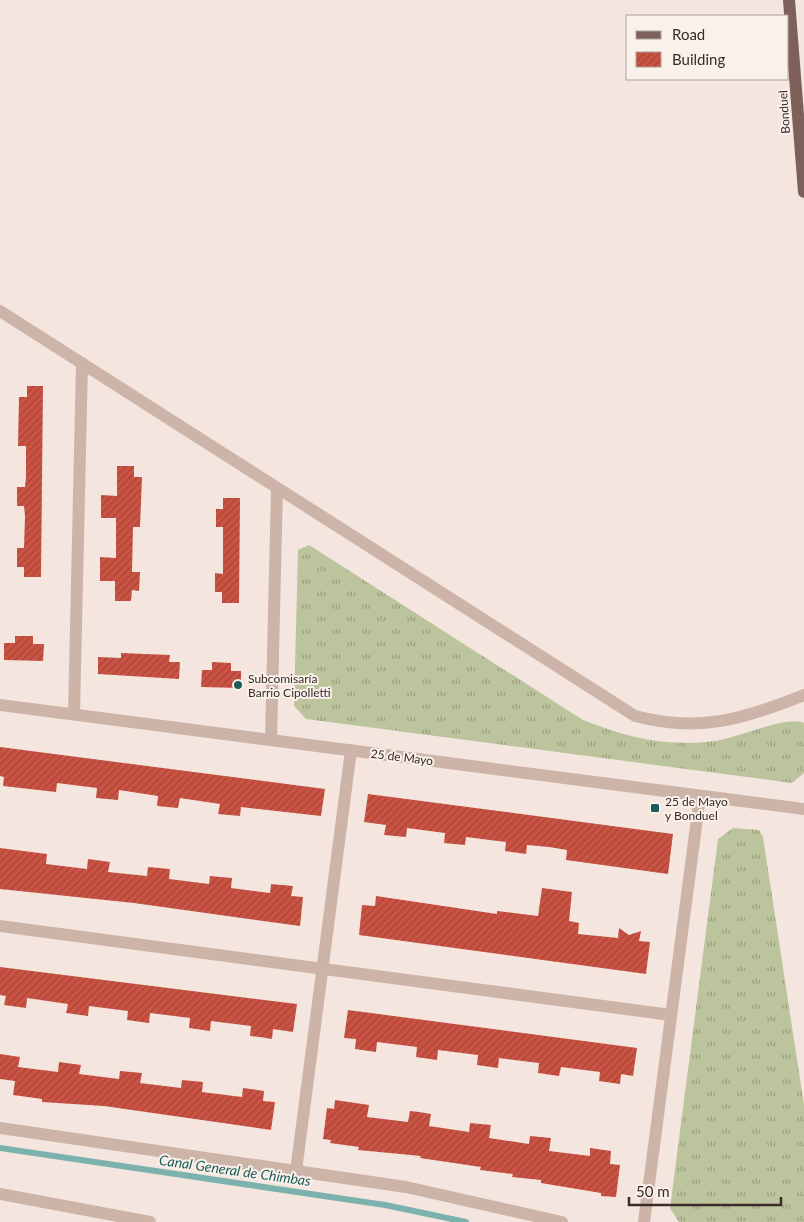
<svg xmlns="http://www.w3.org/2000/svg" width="804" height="1222" viewBox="0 0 804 1222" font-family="Lato,sans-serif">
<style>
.grass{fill:url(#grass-tufts)}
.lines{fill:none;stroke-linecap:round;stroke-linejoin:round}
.stream{stroke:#7bb2ad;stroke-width:6}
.building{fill:url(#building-hatch)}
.minor{stroke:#cdb4a9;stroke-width:12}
.major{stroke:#7c6059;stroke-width:12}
.poi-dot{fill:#1c5d59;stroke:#fbf1eb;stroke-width:2}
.labels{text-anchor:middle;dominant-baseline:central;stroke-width:4;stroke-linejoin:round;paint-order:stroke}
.street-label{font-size:12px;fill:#392c29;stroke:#fbf1eb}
.poi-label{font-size:12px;fill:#392c29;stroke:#fbf1eb;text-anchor:start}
.water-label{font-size:14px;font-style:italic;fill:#1c5d59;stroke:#fbf1eb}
</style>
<defs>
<pattern id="grass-tufts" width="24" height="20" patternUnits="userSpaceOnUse" patternTransform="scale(1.25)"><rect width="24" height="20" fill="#bcc49d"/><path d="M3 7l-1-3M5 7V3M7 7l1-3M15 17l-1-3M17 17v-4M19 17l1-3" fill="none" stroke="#9a9f80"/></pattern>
<pattern id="building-hatch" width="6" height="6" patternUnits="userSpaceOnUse" patternTransform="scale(1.25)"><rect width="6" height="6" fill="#cb5344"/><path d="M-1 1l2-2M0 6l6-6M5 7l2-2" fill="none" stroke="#a64539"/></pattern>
</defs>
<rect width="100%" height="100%" fill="#f4e6de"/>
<g class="grass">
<path d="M309 545 583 720C629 738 664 747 715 741 737 738 788 715 804 723V773L792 783 306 719 294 706 298 550Z"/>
<path d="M733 828 759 830 763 837 804 1105V1222H679L670 1208 718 839Z"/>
</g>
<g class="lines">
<path class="stream" d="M0 1148 385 1205 466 1222"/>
</g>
<g class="building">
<path d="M27 386H43L41 577H24V567H17V548H24L25 516 24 506H17V487H25L26 477V446H18L19 397H27Z"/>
<path d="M117 466H134V477H142L140 527H133L132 572H140L139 591 132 590 131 601H115V581H100V557L116 558V518H101V495L117 496Z"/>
<path d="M223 498H240L239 603H222V592H215V573L223 574V527H216V509H223Z"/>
<path d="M15 636H33V644H44L43 661 4 660V643H15Z"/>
<path d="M121 653 170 655 169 662H180L179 679 98 674V657L121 658Z"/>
<path d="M212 662 231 663V671H241V688L201 687 202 670H212Z"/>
<path d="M0 747 325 789 321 816 241 807 240 816 218 814 220 804 180 798 178 808 157 806 158 796 119 790 118 800 96 798 97 788 57 783 56 792 3 786 4 777 0 776Z"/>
<path d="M368 794 673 834 668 874 566 860 567 850 549 847 527 845 526 854 505 851 506 842 466 837 465 845 444 843 445 833 407 828 406 837 384 835 386 825 364 822Z"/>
<path d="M0 848 47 854 46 864 87 869 88 859 110 862 108 872 147 876 148 867 170 869 169 879 209 884 210 876 232 878 231 888 270 893 271 884 293 886 291 896 303 897 300 926 134 903 0 889Z"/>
<path d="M542 888 572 892 569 921 579 923 578 934 618 938 619 928 629 935 641 931 639 941 650 942 646 974 359 935 362 905 375 906 376 896 497 914V911L538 916Z"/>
<path d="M0 967 297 1004 293 1032 273 1029 272 1039 260 1037 250 1036 251 1026 211 1021 210 1031 189 1028 190 1018 150 1013 149 1023 127 1020 128 1011 89 1006 88 1016 66 1013 68 1004 27 998 26 1008 4 1005 6 996 0 995Z"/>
<path d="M348 1010 637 1048 633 1076 621 1074 620 1084 599 1081 600 1072 561 1067 559 1076 538 1073 539 1063 499 1058 498 1068 477 1065 478 1055 438 1050 437 1060 416 1057 417 1047 377 1042 376 1052 355 1049 356 1039 344 1038Z"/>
<path d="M0 1054 20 1057 18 1067 58 1072 59 1062 81 1065 79 1074 119 1079 120 1071 142 1073 140 1083 181 1088 182 1080 203 1082 202 1092 242 1097 243 1088 264 1091 263 1101 275 1102 271 1130 104 1106 42 1102V1099L13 1095 15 1081 0 1079Z"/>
<path d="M335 1100 369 1105 367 1117 408 1122 410 1111 419 1112 431 1114 429 1126 469 1132 470 1123 491 1125 489 1138 529 1144 530 1136 551 1138 549 1151 590 1156V1148L611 1151 610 1164 620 1165 616 1197 601 1196V1193L541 1183V1180L512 1177 513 1174 480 1170 481 1167 420 1158 421 1156 358 1150 359 1147 330 1143 331 1140 323 1139 327 1108 334 1109Z"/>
</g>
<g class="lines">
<g class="minor">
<path d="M0 311 635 716C699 733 744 719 804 695"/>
<path d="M0 705 804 809"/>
<path d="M74 714 82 363"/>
<path d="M271 740 277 488"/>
<path d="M0 926 671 1015"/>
<path d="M0 1128 406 1187 562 1222"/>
<path d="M296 1171 351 750"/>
<path d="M0 1194 150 1222"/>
<path d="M644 1222 700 796"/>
</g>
<path class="major" d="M789 0 804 192"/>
</g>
<g class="poi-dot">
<circle cx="238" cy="685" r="5"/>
<rect x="650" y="803" width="10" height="10" rx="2.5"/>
</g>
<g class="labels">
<g class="street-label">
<text transform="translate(784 112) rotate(-94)">Bonduel</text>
<text transform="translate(402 757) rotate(7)">25 de Mayo</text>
</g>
<g class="poi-label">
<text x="248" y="678">Subcomisaría<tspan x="248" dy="14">Barrio Cipolletti</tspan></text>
<text x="665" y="801">25 de Mayo<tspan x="665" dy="14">y Bonduel</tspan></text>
</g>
<g class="water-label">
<text transform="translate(235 1170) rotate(8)">Canal General de Chimbas</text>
</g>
</g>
<rect x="626" y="15" width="162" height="65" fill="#fbf1eb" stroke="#ada29d"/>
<rect x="636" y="31" width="25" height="8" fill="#7c6059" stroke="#ada29d"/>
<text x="672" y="40" font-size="15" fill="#392c29">Road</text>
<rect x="636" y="52" width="25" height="15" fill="url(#building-hatch)" stroke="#ada29d"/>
<text x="672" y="65" font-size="15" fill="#392c29">Building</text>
<path d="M629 1197v8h152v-8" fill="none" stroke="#392c29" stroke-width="2.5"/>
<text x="636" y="1197" font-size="15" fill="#392c29" stroke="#fbf1eb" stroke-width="4" paint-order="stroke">50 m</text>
</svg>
